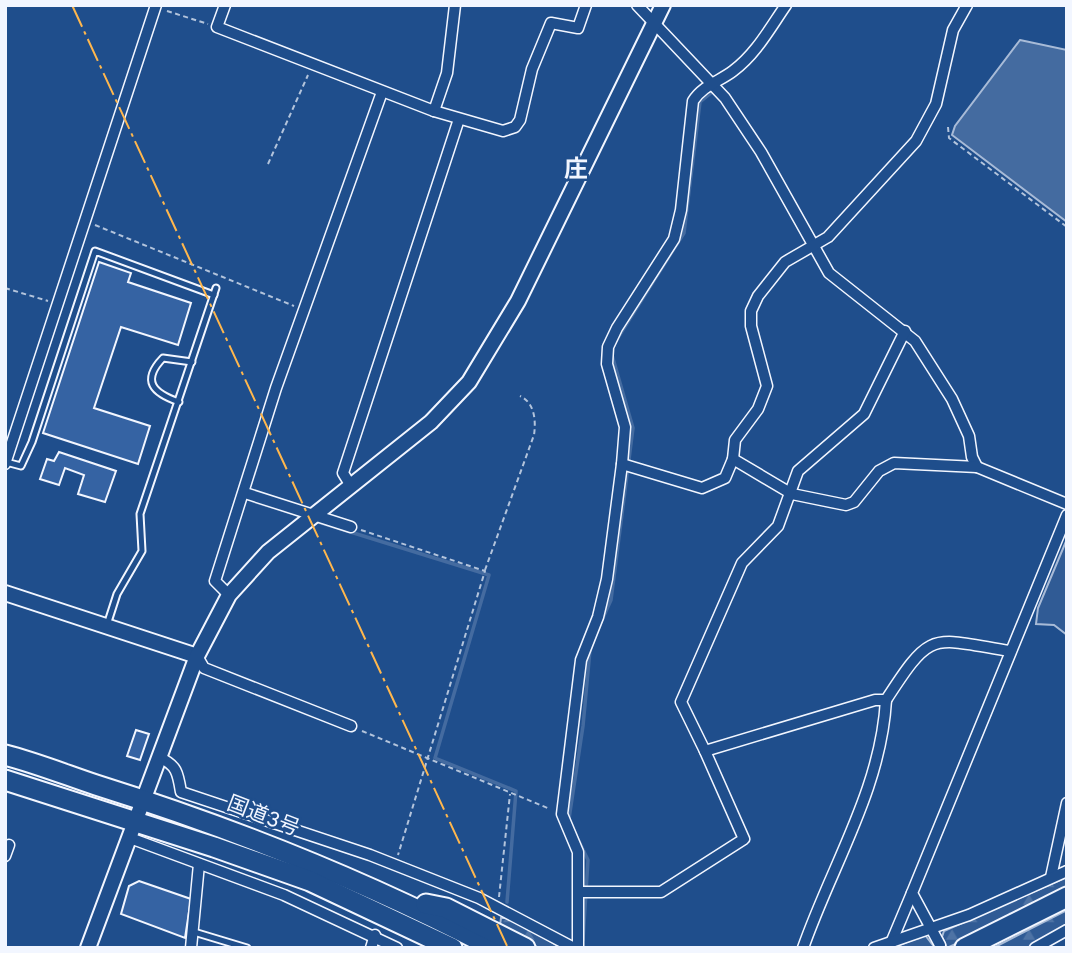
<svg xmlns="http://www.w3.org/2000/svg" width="1072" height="953" viewBox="0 0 1072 953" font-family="Overpass,'Noto Sans JP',sans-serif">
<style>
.green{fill:#305b95;stroke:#a8bbd7;stroke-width:2}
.forest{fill:url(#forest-firs);stroke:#a8bbd7;stroke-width:2}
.water{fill:#446ba0;stroke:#a8bbd7;stroke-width:2}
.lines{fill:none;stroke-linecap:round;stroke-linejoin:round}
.stream{stroke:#446ba0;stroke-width:3.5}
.building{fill:#3563a3;stroke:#f2f6ff;stroke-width:2}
.lane-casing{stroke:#f2f6ff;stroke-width:9}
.street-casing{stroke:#f2f6ff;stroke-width:13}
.secondary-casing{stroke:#f2f6ff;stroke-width:18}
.highway-casing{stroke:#f2f6ff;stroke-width:23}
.path{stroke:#b3c4dc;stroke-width:2;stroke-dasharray:5 3.5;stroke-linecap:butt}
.lane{stroke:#1f4e8c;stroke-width:5}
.street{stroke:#1f4e8c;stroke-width:10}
.secondary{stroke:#1f4e8c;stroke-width:14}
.highway{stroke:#1f4e8c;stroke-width:19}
.power{stroke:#ffb74d;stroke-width:2;stroke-dasharray:24 5 3.5 5;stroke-linecap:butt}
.labels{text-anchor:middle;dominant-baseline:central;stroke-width:5;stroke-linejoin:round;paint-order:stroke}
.street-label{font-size:21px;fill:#f2f6ff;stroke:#1f4e8c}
.quarter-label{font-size:24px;font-weight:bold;fill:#f2f6ff;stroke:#1f4e8c}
</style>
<defs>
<pattern id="forest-firs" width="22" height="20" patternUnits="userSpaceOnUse" patternTransform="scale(1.75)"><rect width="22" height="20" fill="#305b95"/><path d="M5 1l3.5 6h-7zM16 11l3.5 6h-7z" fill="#4e73a5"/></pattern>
</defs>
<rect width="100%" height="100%" fill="#1f4e8c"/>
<path class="green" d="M1067 539V635L1054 625 1036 624 1038 608Z"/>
<g class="forest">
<path d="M1067 877V893L947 948 942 937 944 931Z"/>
<path d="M1067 910V926L1027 948H993Z"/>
<path d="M501 918H512L561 948H539L500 925Z"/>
<path d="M925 935 935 948H892Z"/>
</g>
<path class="water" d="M1020 40 1067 50V222L952 135 955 126Z"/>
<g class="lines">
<g class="stream">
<path d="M614 344 684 233 700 102 711 93"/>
<path d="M253 501 304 517"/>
<path d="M315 521 489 575 435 758 516 791 507 902"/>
<path d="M602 620 611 600 633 428 612 355"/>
<path d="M569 819 583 726 590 650"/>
<path d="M573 829 588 860 583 940"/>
</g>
</g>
<g class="building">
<path d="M99 262 131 273 128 282 191 303 178 345 121 327 94 408 150 426 138 464 43 433Z"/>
<path d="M59 452 116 471 105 502 78 494 84 475 65 468 59 485 40 479 47 459 54 461Z"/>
<path d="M136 730 149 734 140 760 127 756Z"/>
<path d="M139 881 191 899 185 938 121 914 129 886Z"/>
</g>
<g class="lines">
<g class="lane-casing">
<g id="lane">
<path d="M179 402C153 393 141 381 163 358L192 362"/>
<path d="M6 462 21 466 32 442 95 251 214 295"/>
<path d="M107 625 117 594 142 551 140 514 216 288"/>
<path d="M194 932 247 948"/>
</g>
</g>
<g class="street-casing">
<g id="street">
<path d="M225 5 217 27 434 111 503 131 515 127 520 120 532 69 551 23 578 28 586 5"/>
<path d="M637 5 725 98 761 152 829 273 915 341 952 399 969 436 972 457 977 467"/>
<path d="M434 111 447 73 455 5"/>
<path d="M733 459 735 440 758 409 767 386 751 326V311L758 296 785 262 828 237 916 141 936 104 953 30 967 5"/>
<path d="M5 464 156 5"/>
<path d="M622 464 702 488 725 478 733 459 792 494 846 505 854 502 879 471 894 463 977 467 1067 504"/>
<path d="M351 486 343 473 459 119"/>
<path d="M245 493 351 527"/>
<path d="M229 595 215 581 276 388 382 92"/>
<path d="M197 656 204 668 351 726"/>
<path d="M705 751 681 702 742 563 778 526 798 471 864 414 905 331"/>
<path d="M160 758C177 765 178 774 181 792L370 855 479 898 574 948"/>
<path d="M130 838 284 895 397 948"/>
<path d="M5 856 9 845"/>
<path d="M1051 877 1067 803"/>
<path d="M580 892H661L744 839 705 751 875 700H886C932 629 930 638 1010 651"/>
<path d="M891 943 912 893"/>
<path d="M940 945 912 893 1067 515"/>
<path d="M191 948 199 864"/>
<path d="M371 948 375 935"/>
<path d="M578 948V852L562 814 581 660 598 617 607 579 622 464 625 427 607 364 608 347 617 328 674 239 681 210 693 101C702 86 720 81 733 71 756 54 770 28 786 5"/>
<path d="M803 948C832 865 881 789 886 700"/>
<path d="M874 948 969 915 1067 871"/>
<path d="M1035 948 1067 930"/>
</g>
</g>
<g class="secondary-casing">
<g id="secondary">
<path d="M5 593 197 656"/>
<path d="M88 948 197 656 229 595 268 552 431 422 469 382 518 301 663 5"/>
</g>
</g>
<g class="highway-casing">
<g id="highway">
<path d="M5 755C36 763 66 775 96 785 236 829 364 880 494 948"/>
<path d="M5 780 214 847 310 881 452 948"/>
<path d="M426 904 446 908 525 948"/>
<path d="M965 948 1067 897"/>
</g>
</g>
<g class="path">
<path d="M167 11 208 24"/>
<path d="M948 127 949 138 1067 227"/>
<path d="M268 164 308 75"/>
<path d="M95 225 294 306"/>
<path d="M5 288 48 301"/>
<path d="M361 530 485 571 398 855"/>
<path d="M485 570 534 435C536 421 535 403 520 396"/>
<path d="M362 731 550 809"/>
<path d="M499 897 510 794"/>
</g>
<use href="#lane" class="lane"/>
<use href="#street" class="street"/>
<use href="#secondary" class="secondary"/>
<use href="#highway" class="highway"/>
<path class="power" d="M72 5 508 948"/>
</g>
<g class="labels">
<g class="street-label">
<text transform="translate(263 817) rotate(21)">国道3号</text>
</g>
<g class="quarter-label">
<text x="576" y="171">庄</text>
</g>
</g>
<rect width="1072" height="953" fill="none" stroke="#f2f6ff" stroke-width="14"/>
</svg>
